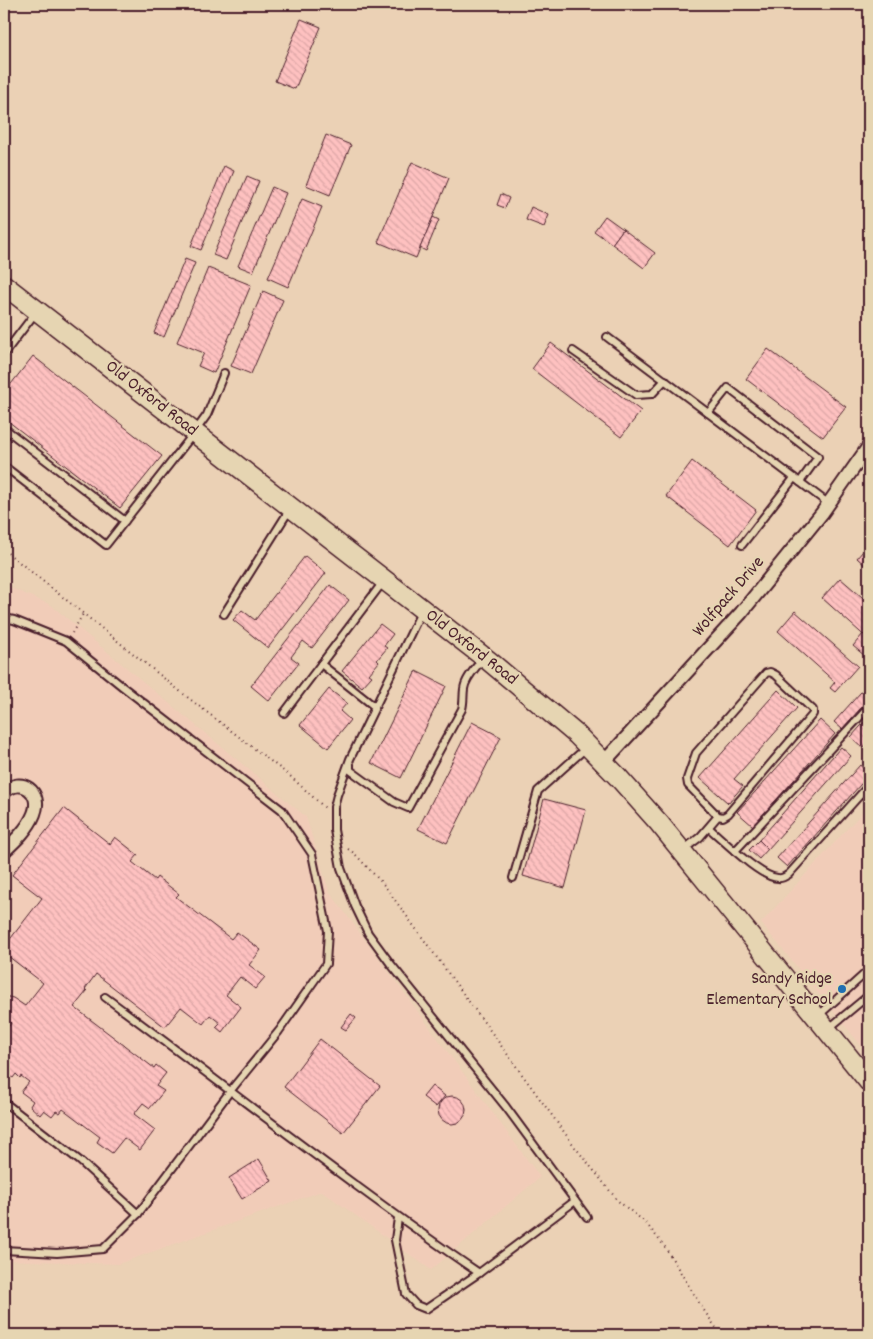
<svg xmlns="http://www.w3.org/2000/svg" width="873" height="1339" viewBox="0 0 873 1339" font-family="Dekko,sans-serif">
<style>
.built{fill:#f1ccb8}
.building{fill:url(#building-back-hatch);stroke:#4a1f2b}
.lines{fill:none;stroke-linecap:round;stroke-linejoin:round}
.lane-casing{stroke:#4a1f2b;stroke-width:10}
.street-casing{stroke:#4a1f2b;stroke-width:16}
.secondary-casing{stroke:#4a1f2b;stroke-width:22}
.path{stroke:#4a1f2b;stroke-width:2;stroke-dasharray:1 4;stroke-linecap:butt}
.lane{stroke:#e6d5b2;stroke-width:6}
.street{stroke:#e6d5b2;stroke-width:12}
.secondary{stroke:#e6d5b2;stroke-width:19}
.poi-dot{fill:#1f6fb2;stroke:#e6d5b2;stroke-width:2}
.labels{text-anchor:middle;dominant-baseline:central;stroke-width:4.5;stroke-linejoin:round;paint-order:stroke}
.street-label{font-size:18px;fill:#4a1f2b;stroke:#e6d5b2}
.poi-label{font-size:18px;fill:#4a1f2b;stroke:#e6d5b2;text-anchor:end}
</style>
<defs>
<pattern id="building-back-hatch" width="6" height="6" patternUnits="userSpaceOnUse" patternTransform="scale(1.25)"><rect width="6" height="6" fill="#fec1c0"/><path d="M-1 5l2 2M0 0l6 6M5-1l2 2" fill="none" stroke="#dba5a5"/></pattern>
</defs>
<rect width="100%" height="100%" fill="#ebd1b5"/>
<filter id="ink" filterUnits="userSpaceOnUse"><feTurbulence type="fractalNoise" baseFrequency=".02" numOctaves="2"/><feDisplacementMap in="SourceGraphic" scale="10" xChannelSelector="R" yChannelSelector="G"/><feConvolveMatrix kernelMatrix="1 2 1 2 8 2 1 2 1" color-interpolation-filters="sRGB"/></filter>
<g filter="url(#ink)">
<g class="built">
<path d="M4 585 51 605 306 817 329 891 540 1177 431 1270 322 1191 118 1264 4 1260Z"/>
<path d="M869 805V1055L761 923Z"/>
</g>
<g class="building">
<path d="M301 19 321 27 295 89 275 81Z"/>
<path d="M326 135 351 145 330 195 306 185Z"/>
<path d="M412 162 449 178 416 258 378 242Z"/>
<path d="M224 166 234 171 201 250 191 246Z"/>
<path d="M247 176 259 181 226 260 213 255Z"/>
<path d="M272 187 286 193 253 272 238 266Z"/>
<path d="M501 194 509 198 505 208 497 205Z"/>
<path d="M302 199 322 207 288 287 268 278Z"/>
<path d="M531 207 549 215 544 227 526 220Z"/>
<path d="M605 216 623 229 612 244 594 231Z"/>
<path d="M433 217 439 220 426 251 420 248Z"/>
<path d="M623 229 655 253 644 268 612 244Z"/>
<path d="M185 259 195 263 164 337 154 333Z"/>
<path d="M208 268 251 285 214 373 198 366 204 353 177 342Z"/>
<path d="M263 291 283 300 251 374 231 366Z"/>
<path d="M551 343 641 411 621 437 532 369Z"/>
<path d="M768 349 846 407 823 437 746 379Z"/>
<path d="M33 356 162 456 120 508 4 418V393Z"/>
<path d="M692 461 756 510 730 545 666 496Z"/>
<path d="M869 544V569L857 558Z"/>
<path d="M305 556 326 573 268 648 233 620 242 610 255 620Z"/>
<path d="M840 578 869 603V640L822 598Z"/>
<path d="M330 585 349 600 312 648 303 641 291 657 299 663 269 701 251 686Z"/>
<path d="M795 611 858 666 835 692 830 688 835 682 778 631Z"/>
<path d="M380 624 393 634 384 646 387 648 377 660 379 662 369 674 372 676 362 687 342 671Z"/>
<path d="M863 634 869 640V651L865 656 853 646Z"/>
<path d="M416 671 446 686 401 778 371 763Z"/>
<path d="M869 683V699L842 729 834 722Z"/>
<path d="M329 689 347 703 340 711 350 720 328 748 300 725Z"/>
<path d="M778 690 797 708 734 779 743 786 728 803 700 778Z"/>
<path d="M869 717V741L863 748 851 737Z"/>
<path d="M820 720 835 734 753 826 737 812Z"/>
<path d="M472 722 501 737 447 843 418 829Z"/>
<path d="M841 747 851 756 768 849 759 840Z"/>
<path d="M860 765 869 775 787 867 777 858Z"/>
<path d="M544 799 586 810 565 888 523 876Z"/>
<path d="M64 808 110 844 115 837 138 855 132 862 155 880 157 877 179 894 176 897 231 939 237 932 261 950 249 965 265 977 255 989 240 977 226 995 241 1007 222 1032 216 1027 220 1023 210 1015 203 1024 181 1007 165 1027 96 974 85 989 87 991 74 1007 154 1068 156 1065 166 1073 156 1086 164 1091 150 1108 143 1103 134 1114 155 1130 140 1150 124 1138 112 1153 97 1142 100 1137 63 1109 60 1113 56 1111 52 1116 44 1110 40 1115 30 1106 33 1101 21 1092 29 1082 21 1076 20 1078 16 1074 13 1078 4 1071 5 1064 4 1063V1033L11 1023 4 1020V996L13 998 25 1006 43 983 4 953V947L42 898 12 875Z"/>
<path d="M759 840 768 849 759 859 749 850Z"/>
<path d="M351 1014 356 1018 346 1030 341 1027Z"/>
<path d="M320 1039 380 1086 343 1133 284 1087Z"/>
<path d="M432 1086 445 1096 436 1107 423 1097Z"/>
<circle cx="452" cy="1110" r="14"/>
<path d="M259 1159 272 1181 242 1199 229 1178Z"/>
</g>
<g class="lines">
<g class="lane-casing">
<g id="lane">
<path d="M607 337 829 504"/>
<path d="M573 351 636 395 652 394 665 380"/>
<path d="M4 354 36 312"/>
<path d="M708 413 728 388 818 457 800 482"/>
<path d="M4 428 125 521"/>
<path d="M4 466 106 545 194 433 207 415 224 373"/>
<path d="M742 545 794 478"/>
<path d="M422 610 350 759 337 795 334 807V830L341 868 355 906 368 933 390 963 506 1107 587 1217"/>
<path d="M224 614 290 509"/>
<path d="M4 618 14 620 66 641 123 687 282 810 312 854 328 931 326 964 279 1031 231 1090 138 1214 103 1249 57 1253 4 1250"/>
<path d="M375 707 321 664 383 582"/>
<path d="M284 713 321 664"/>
<path d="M350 764V770L394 802 408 808 462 709C464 702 463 696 464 689 465 678 477 667 483 658"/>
<path d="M709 828C723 840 761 878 778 878 782 879 786 876 789 874L869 785"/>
<path d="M683 850 700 837 718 816 688 785 687 779 696 753 766 673 770 672 776 675 813 710V714L728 814 723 817 718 816"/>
<path d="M735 851 869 707"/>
<path d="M513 878 538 791 587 747"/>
<path d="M105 997C230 1089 351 1186 479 1273"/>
<path d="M818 1016 869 970"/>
<path d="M828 1029 869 995"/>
<path d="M4 1102 80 1161 138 1214"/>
<path d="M398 1218 395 1240 406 1294 416 1305 426 1309 479 1273 575 1201"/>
</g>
</g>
<g class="street-casing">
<g id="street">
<path d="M604 762 741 613 822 513 869 446"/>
<path d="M4 792C21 776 43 792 34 814 28 829 15 841 4 851"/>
</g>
</g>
<g class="secondary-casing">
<path id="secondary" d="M4 285 489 661 577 735 618 777 659 823 869 1082"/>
</g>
<g class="path">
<path d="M4 550 191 700 290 776 325 808"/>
<path d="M72 633 83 614"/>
<path d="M348 849 354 853 384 885 575 1147 618 1201 645 1222 665 1247 703 1309 721 1335"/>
</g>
<use href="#lane" class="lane"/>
<use href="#street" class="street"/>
<use href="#secondary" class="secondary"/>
</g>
</g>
<circle class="poi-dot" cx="842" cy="989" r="5"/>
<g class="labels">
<g class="street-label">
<text transform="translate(151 399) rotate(38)">Old Oxford Road</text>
<text transform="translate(729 597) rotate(-49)">Wolfpack Drive</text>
<text transform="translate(471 648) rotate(38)">Old Oxford Road</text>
</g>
<g class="poi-label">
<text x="832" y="979">Sandy Ridge<tspan x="832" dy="21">Elementary School</tspan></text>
</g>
</g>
<rect width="873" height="1339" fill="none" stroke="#e6d5b2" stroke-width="20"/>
<rect x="10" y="10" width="853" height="1319" fill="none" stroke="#4a1f2b" stroke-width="2" filter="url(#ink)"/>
</svg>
